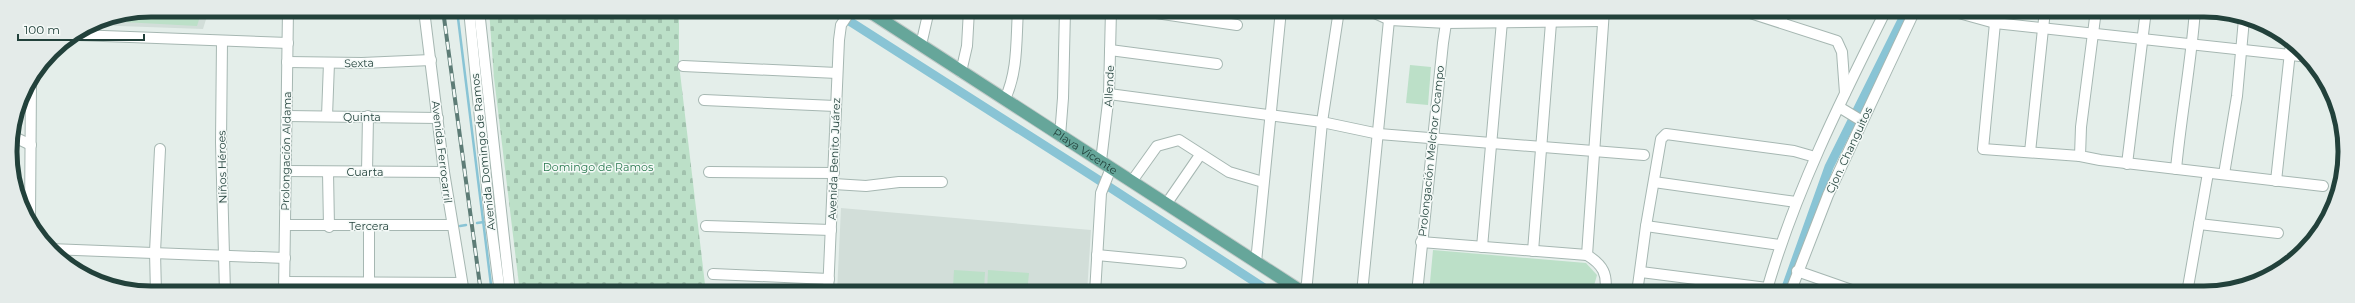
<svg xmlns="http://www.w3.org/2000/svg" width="2355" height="303" viewBox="0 0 2355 303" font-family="Montserrat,sans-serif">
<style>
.built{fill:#d2ded9}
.green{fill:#bce0c8}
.cemetery{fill:url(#cemetery-stones)}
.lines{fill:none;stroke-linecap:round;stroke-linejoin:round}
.stream{stroke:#89c4d5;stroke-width:2.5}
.canal{stroke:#89c4d5;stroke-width:9}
.minor-casing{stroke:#a6b7b2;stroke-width:12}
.major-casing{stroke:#c1cac8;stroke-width:14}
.minor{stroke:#fff;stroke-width:10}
.major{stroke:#66a69a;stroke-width:12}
.rail-casing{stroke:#5d7c76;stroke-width:4}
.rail{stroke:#f5faf8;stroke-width:2.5;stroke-dasharray:8;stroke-linecap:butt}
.labels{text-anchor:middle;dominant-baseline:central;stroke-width:3;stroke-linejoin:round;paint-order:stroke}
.street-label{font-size:11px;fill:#22413b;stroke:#f5faf8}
.park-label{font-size:11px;fill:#2a7a4f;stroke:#f5faf8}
.rim{fill:none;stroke:#22413b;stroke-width:5}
</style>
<defs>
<pattern id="cemetery-stones" width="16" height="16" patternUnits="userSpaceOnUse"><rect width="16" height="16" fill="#bce0c8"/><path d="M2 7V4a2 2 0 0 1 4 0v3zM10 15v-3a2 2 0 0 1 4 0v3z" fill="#a1c1ad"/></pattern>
</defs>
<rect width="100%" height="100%" fill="#e4eeea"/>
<g class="built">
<path d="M152 10H209L203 29 91 25 98 21Z"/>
<path d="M841 208 1091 230 1087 293H837Z"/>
</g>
<g class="green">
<path d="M152 10H202L197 26 123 22 122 16Z"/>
<path d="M1410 65 1431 67 1428 105 1406 103Z"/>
<path d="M1433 250 1586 263 1597 275 1592 293H1429Z"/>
<path d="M954 270 985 272 984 289 953 287Z"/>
<path d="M988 270 1029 273 1027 293H987Z"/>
</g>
<path class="cemetery" d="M489 10H679V64L706 293H520L494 78Z"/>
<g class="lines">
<g class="stream">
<path d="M457 10 492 293"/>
<path d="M477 223 484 222"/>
<path d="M460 226 466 225"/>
</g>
<g class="canal">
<path d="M832 10 1094 177 1272 293"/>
<path d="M1784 293 1829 167 1907 10"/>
</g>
<g class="minor-casing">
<g id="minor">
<path d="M424 10 444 172 464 293"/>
<path d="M469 10 490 217 500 293"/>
<path d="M479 10 510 293"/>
<path d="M1136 10 1237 25"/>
<path d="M1368 10 1390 20 1447 23 1602 21"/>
<path d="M1741 10 1837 41 1842 52 1845 93"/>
<path d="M1948 10 1995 23 2309 57"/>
<path d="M2096 10 2081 127 2080 156 2100 160 2323 186"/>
<path d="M1781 22 1785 10"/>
<path d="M1995 23 1983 149 2080 156"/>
<path d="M77 35 288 43"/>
<path d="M222 41 221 142 225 293"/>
<path d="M921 45 929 10"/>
<path d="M1110 50 1217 64"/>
<path d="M287 62 362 63 431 60"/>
<path d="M683 66 837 73"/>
<path d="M961 72 967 46 969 10"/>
<path d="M1109 94 1322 122 1379 134 1644 155"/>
<path d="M1005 99C1018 71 1016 41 1018 10"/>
<path d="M704 100 835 106"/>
<path d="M1839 107 1862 121"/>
<path d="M287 116 438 118"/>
<path d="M327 116 329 63"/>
<path d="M12 136 31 145"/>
<path d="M1060 136 1063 98 1065 10"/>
<path d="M2030 152 2045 10"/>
<path d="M1101 161 1109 94 1111 10"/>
<path d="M2127 164 2146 10"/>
<path d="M2176 169C2181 116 2191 64 2195 10"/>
<path d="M286 171 444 172"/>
<path d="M328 172 329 227"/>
<path d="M367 172 368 116"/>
<path d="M709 172 834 173"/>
<path d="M2224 174 2237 96 2244 19"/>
<path d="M1132 181 1157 146 1179 140 1229 172 1263 182"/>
<path d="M2276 181 2291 43"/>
<path d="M1654 182 1796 202"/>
<path d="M834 184 866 186 899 182H942"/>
<path d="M1167 203 1200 155"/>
<path d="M30 218 31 81"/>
<path d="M2199 224 2278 233"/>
<path d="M285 225H452"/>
<path d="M706 226 831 230"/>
<path d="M1646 226 1780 245"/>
<path d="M1421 242 1587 255C1603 265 1608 274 1605 293"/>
<path d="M1482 247 1503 10"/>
<path d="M50 249 285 258"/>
<path d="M1533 251 1552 10"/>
<path d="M1097 255 1181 263"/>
<path d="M1587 255 1604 10"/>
<path d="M1256 262 1281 10"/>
<path d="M1797 271 1860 293"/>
<path d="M1641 272 1767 288"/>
<path d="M713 274 829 279"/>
<path d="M285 282 462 283"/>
<path d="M369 282V226"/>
<path d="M156 293 155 252 160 149"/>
<path d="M284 293 288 10"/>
<path d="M828 293 839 40 841 25 851 10"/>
<path d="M1095 293 1101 193 1111 168"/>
<path d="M1306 293 1322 122 1339 10"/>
<path d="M1362 293 1390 10"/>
<path d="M1417 293 1443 43 1448 10"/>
<path d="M1637 293 1646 226 1661 139 1666 134 1794 151 1815 157"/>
<path d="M1766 293C1794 194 1840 102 1886 10"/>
<path d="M1790 293 1828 195 1915 10"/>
<path d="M2187 293 2208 173"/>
</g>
</g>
<g class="major-casing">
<g id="major">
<path id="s1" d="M867 10 1304 293"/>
</g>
</g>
<use href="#minor" class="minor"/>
<use href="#major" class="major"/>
<g class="rail-casing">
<path id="rail" d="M443 10 481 293"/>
</g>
<use href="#rail" class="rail"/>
</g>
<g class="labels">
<g class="street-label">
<text transform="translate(359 63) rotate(-1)">Sexta</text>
<text transform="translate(1109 86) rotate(-87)">Allende</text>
<text x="362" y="117">Quinta</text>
<text transform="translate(1849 150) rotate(-65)">Cjon. Changuitos</text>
<text transform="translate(286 151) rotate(-89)">Prolongación Aldama</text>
<text transform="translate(1431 151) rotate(-84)">Prolongación Melchor Ocampo</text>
<text transform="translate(442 152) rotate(83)">Avenida Ferrocarril</text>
<text transform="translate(483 152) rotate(-96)">Avenida Domingo de Ramos</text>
<text stroke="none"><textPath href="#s1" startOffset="260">Playa Vicente</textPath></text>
<text transform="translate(834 159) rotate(-88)">Avenida Benito Juárez</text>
<text transform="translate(222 167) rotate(-91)">Niños Héroes</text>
<text x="365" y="172">Cuarta</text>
<text x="369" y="226">Tercera</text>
</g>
<g class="park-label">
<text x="598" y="167">Domingo de Ramos</text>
</g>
</g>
<path d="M0 0H2355V303H0ZM151 17H2204A134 134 0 0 1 2338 151V152A134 134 0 0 1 2204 286H151A134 134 0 0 1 17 152V151A134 134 0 0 1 151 17Z" fill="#e4ebe9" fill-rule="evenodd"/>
<path class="rim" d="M151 17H2204A134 134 0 0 1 2338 151V152A134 134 0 0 1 2204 286H151A134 134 0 0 1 17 152V151A134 134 0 0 1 151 17Z"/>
<path d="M18 34v6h126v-6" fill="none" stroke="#22413b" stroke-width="2"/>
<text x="24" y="34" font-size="12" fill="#22413b" stroke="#f5faf8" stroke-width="3" paint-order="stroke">100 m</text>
</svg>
